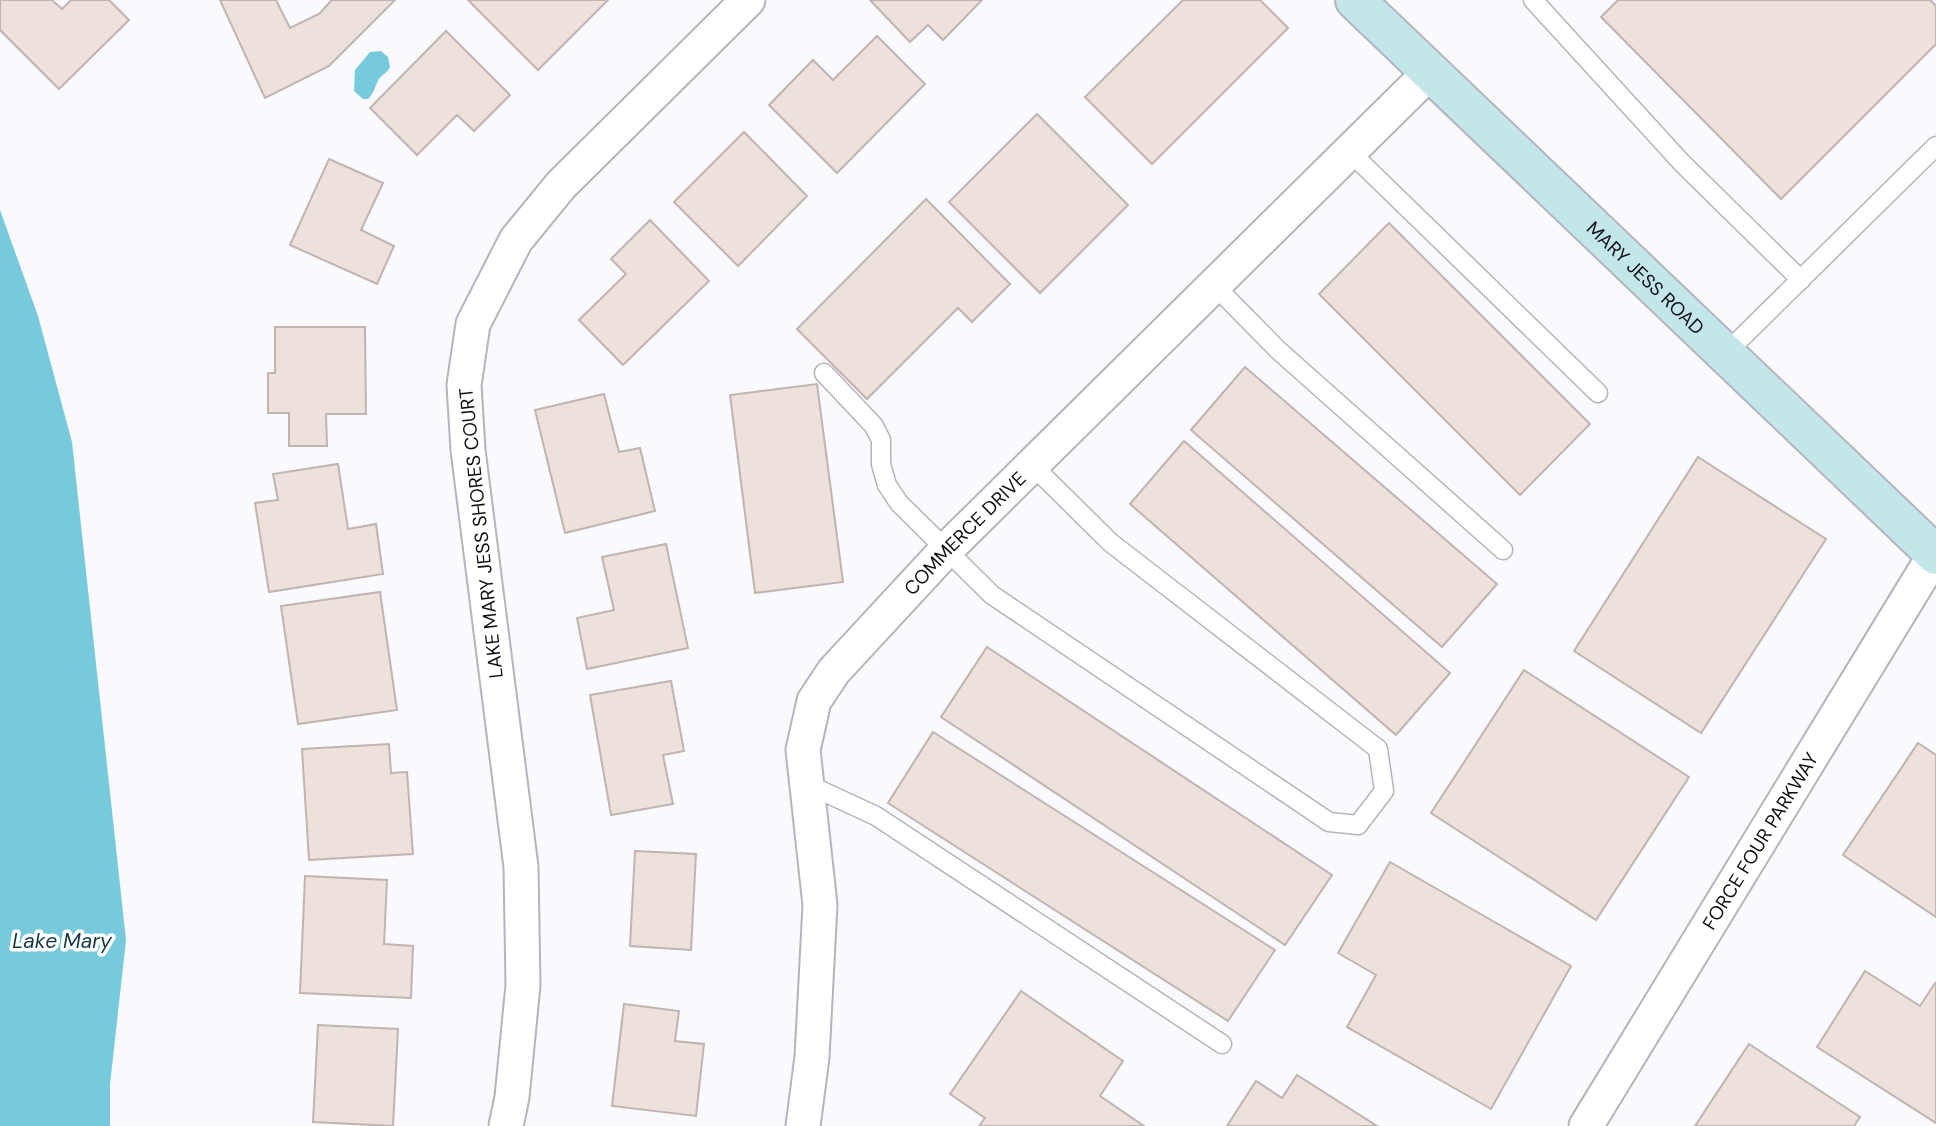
<svg xmlns="http://www.w3.org/2000/svg" width="1936" height="1126" viewBox="0 0 1936 1126" font-family="'DM Sans',sans-serif">
<style>
.water{fill:#77cadc}
.building{fill:#ede1dc;stroke:#c0b4af;stroke-width:2}
.lines{fill:none;stroke-linecap:round;stroke-linejoin:round}
.lane-casing{stroke:#b4b4bf;stroke-width:21}
.street-casing{stroke:#b4b4bf;stroke-width:37}
.secondary-casing{stroke:#b4b4bf;stroke-width:42}
.lane{stroke:#fff;stroke-width:18}
.street{stroke:#fff;stroke-width:33}
.secondary{stroke:#c3e6e9;stroke-width:38}
.labels{text-anchor:middle;dominant-baseline:central;stroke-width:7;stroke-linejoin:round;paint-order:stroke}
.street-label{font-size:19px;fill:#0f0f13;stroke:#fff}
.water-label{font-size:21px;font-style:italic;fill:#133b42;stroke:#fff}
</style>
<rect width="100%" height="100%" fill="#f9f9fe"/>
<g class="water">
<path d="M381 51 388 57 390 67C387 73 383 74 379 79 375 86 374 93 368 99H363L354 91 355 70 370 52Z"/>
<path d="M0 210 38 316 72 442 126 940 110 1085V1126H0Z"/>
</g>
<g class="building">
<path d="M0 0H52L62 9 71 0H109L129 20 59 89 0 30Z"/>
<path d="M220 0H276L290 28 319 14 332 0H395L329 66 265 98Z"/>
<path d="M468 0H608L538 70Z"/>
<path d="M870 0H982L943 40 928 25 910 42Z"/>
<path d="M1183 0H1260L1288 28 1152 164 1085 97Z"/>
<path d="M1618 0H1930L1936 6V44L1781 199 1601 17Z"/>
<path d="M446 31 510 95 474 131 457 115 417 155 370 108Z"/>
<path d="M877 36 925 84 837 173 769 105 813 60 833 80Z"/>
<path d="M1037 114 1128 205 1040 293 949 202Z"/>
<path d="M744 132 807 196 738 266 674 202Z"/>
<path d="M329 159 383 183 361 230 394 246 377 284 290 245Z"/>
<path d="M926 199 1010 284 972 322 958 308 867 399 797 329Z"/>
<path d="M650 220 709 281 623 365 579 320 626 274 611 259Z"/>
<path d="M1389 223 1590 424 1520 495 1319 294Z"/>
<path d="M275 327H365L366 414H326L327 446H289V413H268V373H275Z"/>
<path d="M1245 367 1497 584 1442 647 1191 430Z"/>
<path d="M817 384 843 582 755 593 730 395Z"/>
<path d="M604 394 619 452 640 448 655 511 565 533 535 410Z"/>
<path d="M1184 441 1450 673 1396 735 1130 504Z"/>
<path d="M1698 457 1826 539 1701 733 1574 651Z"/>
<path d="M338 464 348 529 376 524 383 574 269 592 255 503 278 500 273 474Z"/>
<path d="M666 544 688 648 587 669 577 618 614 610 602 557Z"/>
<path d="M380 592 397 710 298 724 281 606Z"/>
<path d="M987 647 1332 875 1285 945 941 717Z"/>
<path d="M1524 670 1689 777 1596 920 1431 813Z"/>
<path d="M671 681 684 751 663 755 673 804 611 815 590 695Z"/>
<path d="M933 732 1275 950 1228 1021 888 803Z"/>
<path d="M1918 743 1936 755V917L1843 855Z"/>
<path d="M389 744 391 773 407 772 413 854 309 860 302 749Z"/>
<path d="M635 851 696 854 691 950 630 946Z"/>
<path d="M1390 862 1571 966 1491 1109 1347 1027 1376 975 1338 953Z"/>
<path d="M305 876 387 880 384 944 413 946 411 998 300 993Z"/>
<path d="M1865 971 1920 1006 1935 983 1936 984V1123L1817 1047Z"/>
<path d="M1021 991 1123 1061 1100 1096 1144 1126H979L985 1118 950 1094Z"/>
<path d="M624 1004 679 1011 675 1041 704 1044 696 1116 612 1106Z"/>
<path d="M318 1025 398 1029 393 1126 313 1122Z"/>
<path d="M1749 1044 1860 1117 1854 1126H1695Z"/>
<path d="M1297 1075 1377 1126H1227L1256 1081 1282 1098Z"/>
</g>
<g class="lines">
<g class="lane-casing">
<g id="lane">
<path d="M1533 0 1682 163 1801 280"/>
<path d="M1349 151 1598 393"/>
<path d="M1214 285 1278 350 1503 550"/>
<path d="M1725 354 1936 146"/>
<path d="M824 373 874 426 881 440V464L887 485 899 503 992 595 1329 822 1358 825 1384 791 1378 749 1111 543 1032 465"/>
<path d="M807 784 876 816 1222 1044"/>
</g>
</g>
<g class="street-casing">
<g id="street">
<path d="M506 1126 512 1097 523 985 521 867 468 450 464 385 473 324 516 240 561 185 748 0"/>
<path id="s1" d="M803 1126 812 1057 820 905 803 750 814 701 834 671 946 550 1430 72"/>
<path id="s2" d="M1586 1126 1935 554"/>
</g>
</g>
<g class="secondary-casing">
<g id="secondary">
<path id="s3" d="M1355 0 1936 555"/>
</g>
</g>
<use href="#lane" class="lane"/>
<use href="#street" class="street"/>
<use href="#secondary" class="secondary"/>
</g>
<g class="labels">
<g class="street-label">
<text stroke="none"><textPath href="#s3" startOffset="402">MARY JESS ROAD</textPath></text>
<text transform="translate(481 533) rotate(-96)">LAKE MARY JESS SHORES COURT</text>
<text stroke="none"><textPath href="#s1" startOffset="654">COMMERCE DRIVE</textPath></text>
<text stroke="none"><textPath href="#s2" startOffset="334">FORCE FOUR PARKWAY</textPath></text>
</g>
<g class="water-label">
<text x="62" y="941">Lake Mary</text>
</g>
</g>
</svg>
